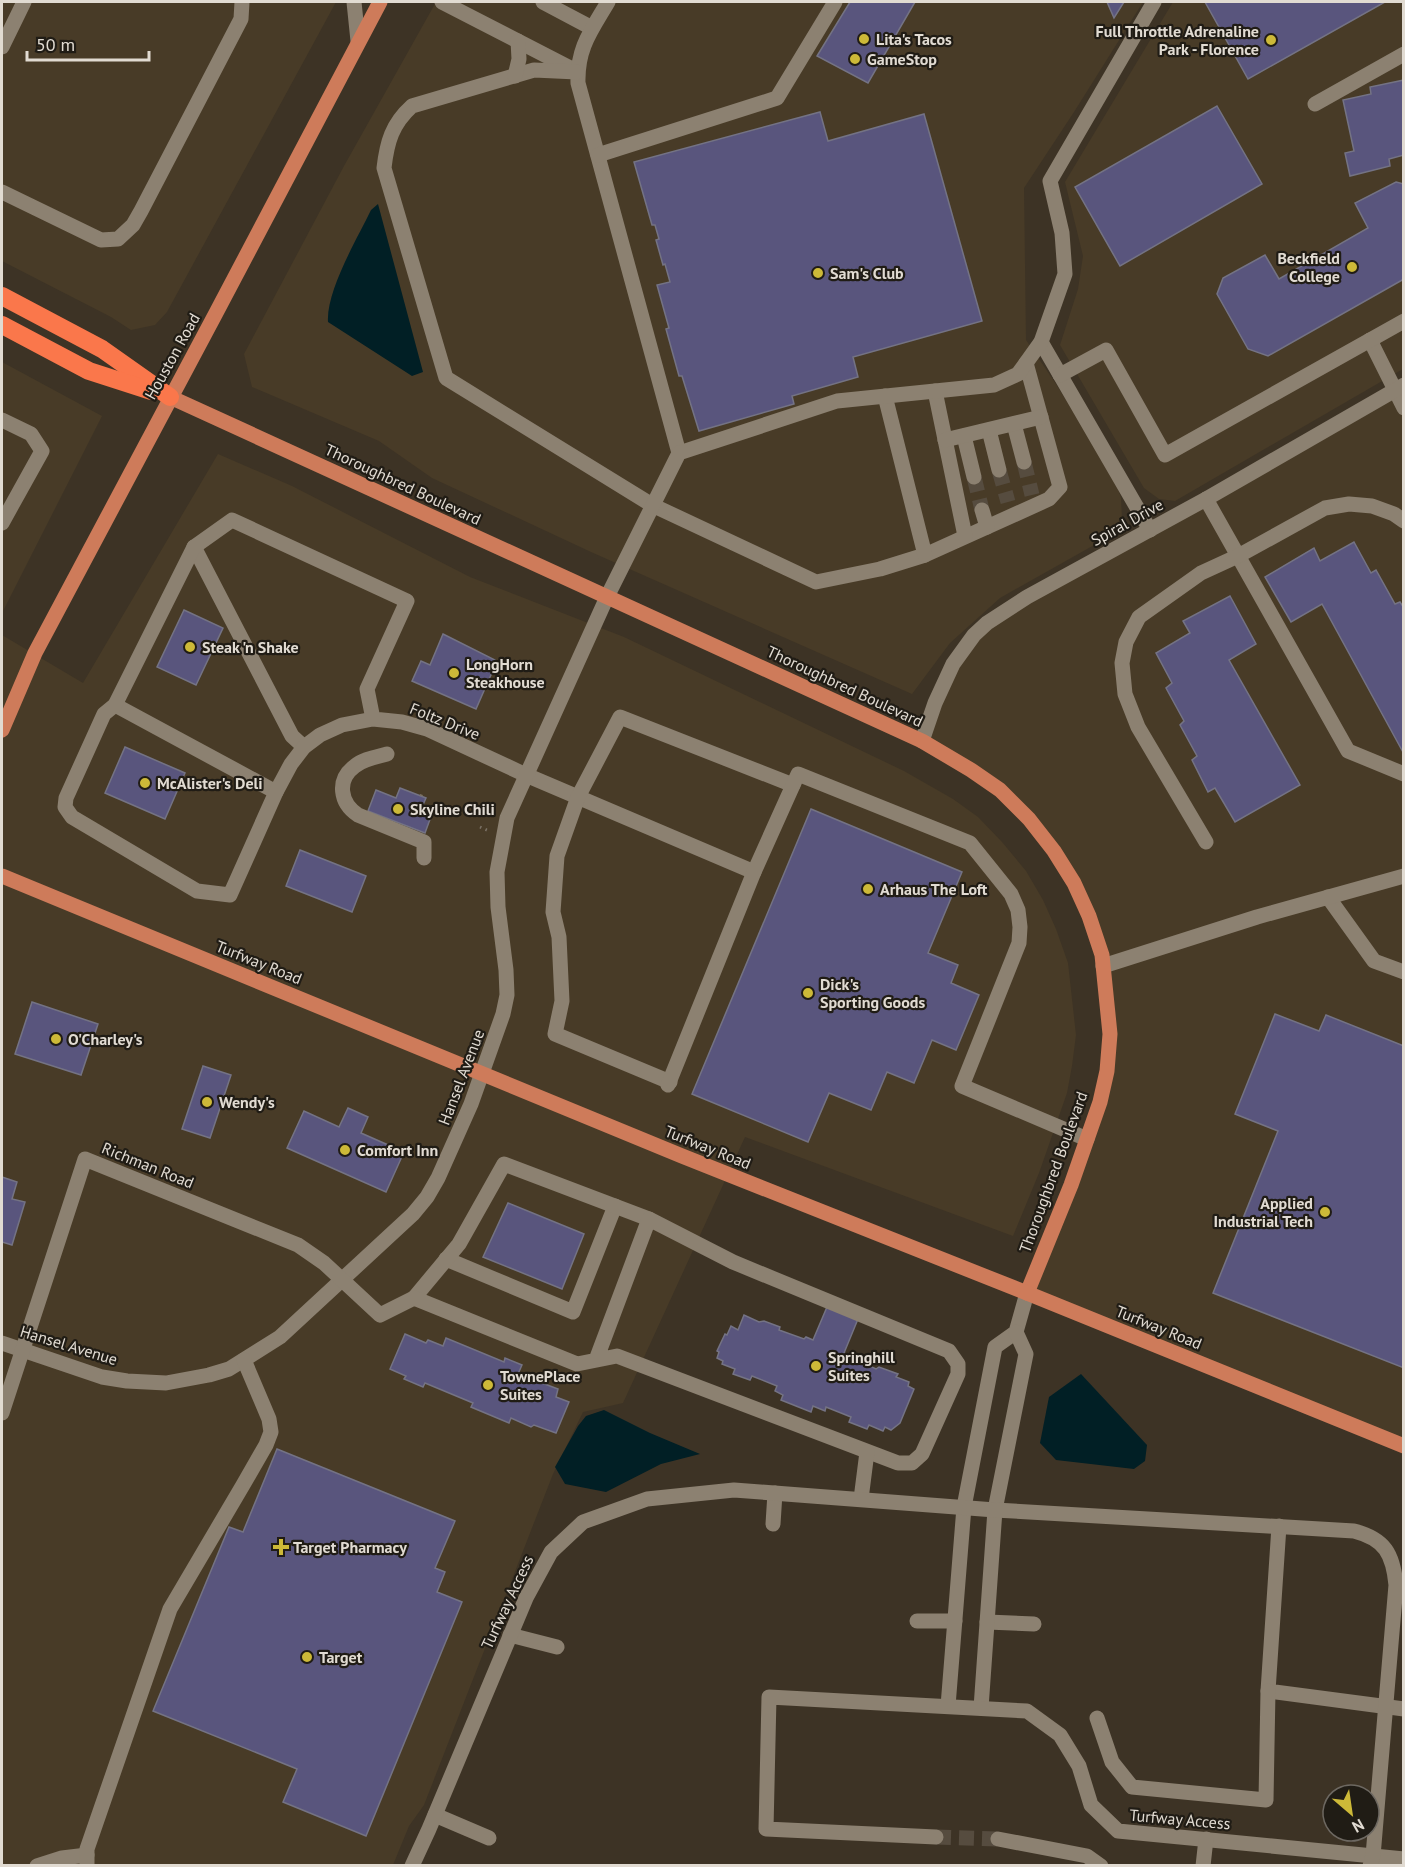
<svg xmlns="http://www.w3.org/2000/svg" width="1405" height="1867" viewBox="0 0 1405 1867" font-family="'PT Sans',sans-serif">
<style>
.built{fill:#483b27}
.water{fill:#011f25}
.building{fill:#59557d;stroke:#747384;stroke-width:1.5}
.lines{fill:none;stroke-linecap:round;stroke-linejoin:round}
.minor-tunnel{stroke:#564c3f;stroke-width:15;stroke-dasharray:15 8;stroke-linecap:butt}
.path{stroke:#7b7266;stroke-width:3;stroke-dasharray:1.5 4.5;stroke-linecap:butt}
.minor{stroke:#8c8171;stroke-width:15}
.major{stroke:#ce7b5a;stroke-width:15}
.highway{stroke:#fa774b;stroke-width:18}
.poi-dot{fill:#cdb938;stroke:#201c15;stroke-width:2}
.labels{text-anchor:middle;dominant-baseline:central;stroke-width:4.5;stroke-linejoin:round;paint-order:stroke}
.poi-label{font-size:16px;font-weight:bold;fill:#e1dbd2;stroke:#201c15;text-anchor:start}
.street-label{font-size:16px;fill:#e1dbd2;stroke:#201c15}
</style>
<rect width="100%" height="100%" fill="#3d3325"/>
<g class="built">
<path d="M2 2H336L167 312 155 325 131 330 111 317 2 261Z"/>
<path d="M436 2H1143L1074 112 1024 188 1026 340 1056 384 1115 479 1121 498 1122 519 1103 540 1000 598 950 643 912 694 591 552 432 478 379 441 252 387 244 354 344 166Z"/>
<path d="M1173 2H1403V369L1175 501 1159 499 1144 488 1060 345 1078 289 1083 256 1065 182Z"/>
<path d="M2 362 102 416 2 613Z"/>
<path d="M1403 385V1446L1027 1293 1071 1185 1110 1034 1089 916 1029 819 922 741 974 635Z"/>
<path d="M218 454 292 486 470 577 624 637 904 771 953 799 978 817 1002 842 1026 871 1043 900 1056 929 1068 963 1076 1035 1072 1066 1067 1093 1039 1173 1013 1236 745 1137 623 1403 583 1412 553 1474 424 1805 409 1826 393 1865H2V635L83 683Z"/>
</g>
<g class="water">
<path d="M378 204 423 372 412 376 328 322C326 291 357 239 371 210Z"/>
<path d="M1081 1374 1147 1445 1145 1461 1134 1469 1056 1460 1040 1443 1049 1397Z"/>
<path d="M604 1410 650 1433 700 1454 661 1464 606 1492 565 1484 555 1467 578 1426 586 1416Z"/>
</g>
<g class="building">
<path d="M850 2H915L868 83 817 56Z"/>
<path d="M1107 2H1124L1114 18Z"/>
<path d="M1205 2H1385L1248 79Z"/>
<path d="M1404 80V155L1389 159 1390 166 1350 176 1345 153 1354 151 1343 100 1371 94 1370 87Z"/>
<path d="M1217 106 1262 184 1120 266 1075 187Z"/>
<path d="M820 112 828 141 924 114 982 321 853 357 858 377 792 396 794 404 699 431 682 376H679L666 329 669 328 657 285 670 282 665 264 663 265 656 240 659 239 655 225H652L634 162Z"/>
<path d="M1396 182 1404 184V279L1268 356 1248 349 1217 294 1223 278 1265 255 1279 279 1368 228 1355 203Z"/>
<path d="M1354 542 1371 573 1376 570 1395 604 1400 602 1404 608V754L1322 604 1291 622 1265 577 1314 548 1320 561Z"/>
<path d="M1230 596 1256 644 1229 660 1300 785 1235 822 1215 788 1208 792 1192 760 1197 756 1180 725 1184 721 1166 688 1172 683 1156 653 1190 633 1183 621Z"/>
<path d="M184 610 223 628 196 685 157 667Z"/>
<path d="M443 634 497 661 476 709 412 681 421 661 430 665Z"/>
<path d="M125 747 185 773 165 819 105 793Z"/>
<path d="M400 788 426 798 422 807 433 811 425 833 368 811 376 790 396 798Z"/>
<path d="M811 809 962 872 928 953 958 965 951 983 979 995 956 1050 932 1040 914 1083 887 1072 871 1110 829 1093 808 1142 692 1094Z"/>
<path d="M300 850 366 876 352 912 286 886Z"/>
<path d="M32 1002 98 1024 81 1075 15 1054Z"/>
<path d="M1275 1014 1319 1031 1326 1015 1404 1046V1368L1213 1293 1278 1131 1235 1114Z"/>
<path d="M203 1066 231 1075 210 1138 182 1129Z"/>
<path d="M348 1108 368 1117 361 1133 404 1152 386 1192 287 1148 304 1111 339 1127Z"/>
<path d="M2 1177 17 1182 12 1199 25 1202 12 1245 2 1242Z"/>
<path d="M508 1203 584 1234 562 1289 483 1257Z"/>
<path d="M827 1307 858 1319 844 1353 855 1357 854 1359 876 1369 879 1367 898 1374 896 1377 909 1382 908 1386 914 1389 900 1423 891 1430 885 1427 883 1431 869 1425 867 1429 849 1422 851 1417 826 1407 825 1411 813 1406 811 1412 781 1400 783 1395 775 1391 777 1386 752 1376 750 1380 733 1374 735 1369 722 1364 723 1361 717 1358 719 1352 717 1351 725 1334 727 1335 731 1326 738 1330 744 1315 759 1322 764 1321 780 1327 779 1330 804 1339 806 1337 813 1340Z"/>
<path d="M405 1334 426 1343 428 1340 443 1346 446 1338 504 1362 505 1358 522 1365 518 1374 558 1389 556 1397 569 1402 556 1433 534 1425 531 1427 511 1418 509 1423 471 1407 473 1403 425 1383 423 1387 404 1379 406 1376 390 1369Z"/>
<path d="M277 1449 455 1521 435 1568 445 1572 437 1592 462 1602 366 1836 283 1802 297 1769 153 1711 229 1527 243 1532Z"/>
</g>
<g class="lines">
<g class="minor-tunnel">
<path d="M1024 462 1032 495"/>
<path d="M999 470 1008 502"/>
<path d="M974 477 982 510"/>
<path d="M936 1837 998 1839"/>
</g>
<g class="path">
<path d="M421 796 422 793"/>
<path d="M480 827 489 831"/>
</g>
<g class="minor">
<path d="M354 2 358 41"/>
<path d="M442 2 572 69"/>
<path d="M543 2 592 28"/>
<path d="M608 2C591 31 577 48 578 83L679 453"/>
<path d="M2 47 24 2"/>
<path d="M577 72 534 70 412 106C392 124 387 142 384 168L446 378 652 505 816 582 880 569 925 555 1049 499 1060 487 1026 363"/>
<path d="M515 76 519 59 518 41"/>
<path d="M1315 104 1404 54"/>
<path d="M598 155 777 98 835 2"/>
<path d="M2 192 101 240 118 239 133 225 141 211 241 19 242 2"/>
<path d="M1370 340 1404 408"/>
<path d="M1041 342 1150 530"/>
<path d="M1060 375 1106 350 1165 455 1404 321"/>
<path d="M935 391 965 536"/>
<path d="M885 396 925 555"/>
<path d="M2 420 31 434 42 451 2 523"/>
<path d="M1014 424 1024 462"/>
<path d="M989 430 999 470"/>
<path d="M964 436 974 477"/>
<path d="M945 440 1041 417"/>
<path d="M1206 499 1348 751 1404 774"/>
<path d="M982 510 987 527"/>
<path d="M194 547 292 736 304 747"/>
<path d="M115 705 276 792"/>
<path d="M373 719 367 689 407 601 232 520 194 547 115 705 104 714 66 798 65 807 72 817 197 891 230 895 276 792 291 764 304 747 320 735 342 725 373 719 402 722 427 729 526 775 754 872"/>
<path d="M922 741 935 703 953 664 974 635 987 623 1027 597 1206 499 1404 385"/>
<path d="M387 754C376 757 363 759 355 766 336 780 340 803 358 815L424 842V858"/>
<path d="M1206 842 1138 727 1125 694 1122 663 1126 642 1139 617 1201 573 1238 556 1325 508 1349 504 1372 506 1394 514 1404 521"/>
<path d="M1328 897 1374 961 1404 972"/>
<path d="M1103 966 1257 917 1404 876"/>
<path d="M670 1082 555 1034 562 1001 559 937 553 912 557 856 578 797 620 717 793 785"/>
<path d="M668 1085 754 872 798 774 970 843 1011 894 1018 910 1020 927 1019 943 962 1086 1087 1139"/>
<path d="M446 1259 573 1312 615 1206"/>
<path d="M414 1298 459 1244 504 1164 649 1219"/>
<path d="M2 1343 102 1377 127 1381 166 1383 209 1375 229 1369 280 1337 413 1214 427 1197 438 1178 471 1104 503 1014 507 995 506 970 498 907 497 872 507 818 607 597 679 453 837 401 994 385 1018 374 1041 342 1065 274 1062 233 1050 181 1154 2"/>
<path d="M2 1413 85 1159 298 1245 324 1263 380 1315 414 1298 577 1364 617 1356 898 1463H912L922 1454 958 1374V1364L949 1351 733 1262 649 1219 596 1360"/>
<path d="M861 1499 867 1452"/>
<path d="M773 1524 775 1493"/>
<path d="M1279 1526 1268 1691 1404 1709"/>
<path d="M917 1621H955"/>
<path d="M987 1622 1034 1624"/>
<path d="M510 1635 557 1647"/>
<path d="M948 1706 964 1507 995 1347 1016 1332 1027 1293"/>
<path d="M981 1708 995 1510 1026 1354 1016 1332"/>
<path d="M1097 1718 1112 1762 1132 1787 1266 1800 1268 1691"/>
<path d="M435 1815 489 1838"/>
<path d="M936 1837 766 1829 769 1697 1027 1711 1060 1735 1079 1766 1091 1805 1118 1831 1404 1859"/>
<path d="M998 1839 1087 1856 1101 1866"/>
<path d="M37 1866 62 1858 87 1855"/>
<path d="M87 1866V1849L170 1609 243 1485 266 1445 271 1432 269 1419 244 1360"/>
<path d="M412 1866 429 1829 526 1598 551 1552 583 1522 647 1499 734 1490 995 1510 1354 1531C1385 1539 1393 1554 1396 1585L1373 1856 1370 1866"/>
<path d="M1203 1866 1206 1839"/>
</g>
<g class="major">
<path d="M170 397 922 741 971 770 1000 790 1029 819 1054 851 1074 883 1089 916 1102 955 1110 1034 1107 1071 1100 1102 1071 1185 1027 1293"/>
<path d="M2 730 35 653 216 313 380 2"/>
<path d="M2 876 682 1156 1027 1293 1404 1446"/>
</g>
<g class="highway">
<path d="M2 296 102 349 170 397"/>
<path d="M2 325 89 371 151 391"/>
</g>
</g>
<g class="poi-dot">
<circle cx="864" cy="39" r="6"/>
<circle cx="1271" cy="40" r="6"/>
<circle cx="855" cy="59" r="6"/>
<circle cx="1352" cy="267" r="6"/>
<circle cx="818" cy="273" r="6"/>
<circle cx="190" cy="647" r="6"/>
<circle cx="454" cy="673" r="6"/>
<circle cx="145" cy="783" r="6"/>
<circle cx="398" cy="809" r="6"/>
<circle cx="868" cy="889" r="6"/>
<circle cx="808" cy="993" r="6"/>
<circle cx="56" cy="1039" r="6"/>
<circle cx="207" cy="1102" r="6"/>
<circle cx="345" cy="1150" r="6"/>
<circle cx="1325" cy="1212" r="6"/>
<circle cx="816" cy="1366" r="6"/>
<circle cx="488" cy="1385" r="6"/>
<path d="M278 1538h6v6h6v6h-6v6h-6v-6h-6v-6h6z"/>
<circle cx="307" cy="1657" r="6"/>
</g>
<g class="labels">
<g class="poi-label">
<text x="1259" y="31" text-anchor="end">Full Throttle Adrenaline<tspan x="1259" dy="18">Park - Florence</tspan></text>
<text x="876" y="39">Lita's Tacos</text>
<text x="867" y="59">GameStop</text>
<text x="1340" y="258" text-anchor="end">Beckfield<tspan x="1340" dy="18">College</tspan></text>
<text x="830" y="273">Sam's Club</text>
<text x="202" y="647">Steak 'n Shake</text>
<text x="466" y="664">LongHorn<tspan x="466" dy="18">Steakhouse</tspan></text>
<text x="157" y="783">McAlister's Deli</text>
<text x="410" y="809">Skyline Chili</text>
<text x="880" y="889">Arhaus The Loft</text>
<text x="820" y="984">Dick's<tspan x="820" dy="18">Sporting Goods</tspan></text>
<text x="68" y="1039">O'Charley's</text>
<text x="219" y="1102">Wendy's</text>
<text x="357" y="1150">Comfort Inn</text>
<text x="1313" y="1203" text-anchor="end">Applied<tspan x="1313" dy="18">Industrial Tech</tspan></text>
<text x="828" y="1357">Springhill<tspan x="828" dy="18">Suites</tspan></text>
<text x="500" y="1376">TownePlace<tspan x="500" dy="18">Suites</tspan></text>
<text x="293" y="1547">Target Pharmacy</text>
<text x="319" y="1657">Target</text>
</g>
<g class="street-label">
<text transform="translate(172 356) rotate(-61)">Houston Road</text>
<text transform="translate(403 484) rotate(25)">Thoroughbred Boulevard</text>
<text transform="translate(1127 522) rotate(-29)">Spiral Drive</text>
<text transform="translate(845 686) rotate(25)">Thoroughbred Boulevard</text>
<text transform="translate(445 721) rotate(22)">Foltz Drive</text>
<text transform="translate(259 962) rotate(22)">Turfway Road</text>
<text transform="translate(461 1077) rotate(-69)">Hansel Avenue</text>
<text transform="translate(708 1147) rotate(22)">Turfway Road</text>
<text transform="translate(148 1165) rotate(22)">Richman Road</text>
<text transform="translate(1053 1172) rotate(-70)">Thoroughbred Boulevard</text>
<text transform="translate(1159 1327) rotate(22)">Turfway Road</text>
<text transform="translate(69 1345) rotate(17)">Hansel Avenue</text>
<text transform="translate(507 1602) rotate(-65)">Turfway Access</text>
<text transform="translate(1180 1819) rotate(5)">Turfway Access</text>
</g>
</g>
<rect width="1405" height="1867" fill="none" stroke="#e1dbd2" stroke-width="6"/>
<g transform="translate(1351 1813) rotate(151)"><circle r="28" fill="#201c15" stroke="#6d6861" stroke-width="1.5"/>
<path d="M0-4.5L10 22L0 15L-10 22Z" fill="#cdb938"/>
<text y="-9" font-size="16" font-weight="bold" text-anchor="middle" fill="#e1dbd2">N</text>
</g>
<path d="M27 51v9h122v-9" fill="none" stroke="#e1dbd2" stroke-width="3"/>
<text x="36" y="51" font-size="18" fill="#e1dbd2" stroke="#201c15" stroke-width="4.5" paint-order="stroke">50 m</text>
</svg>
